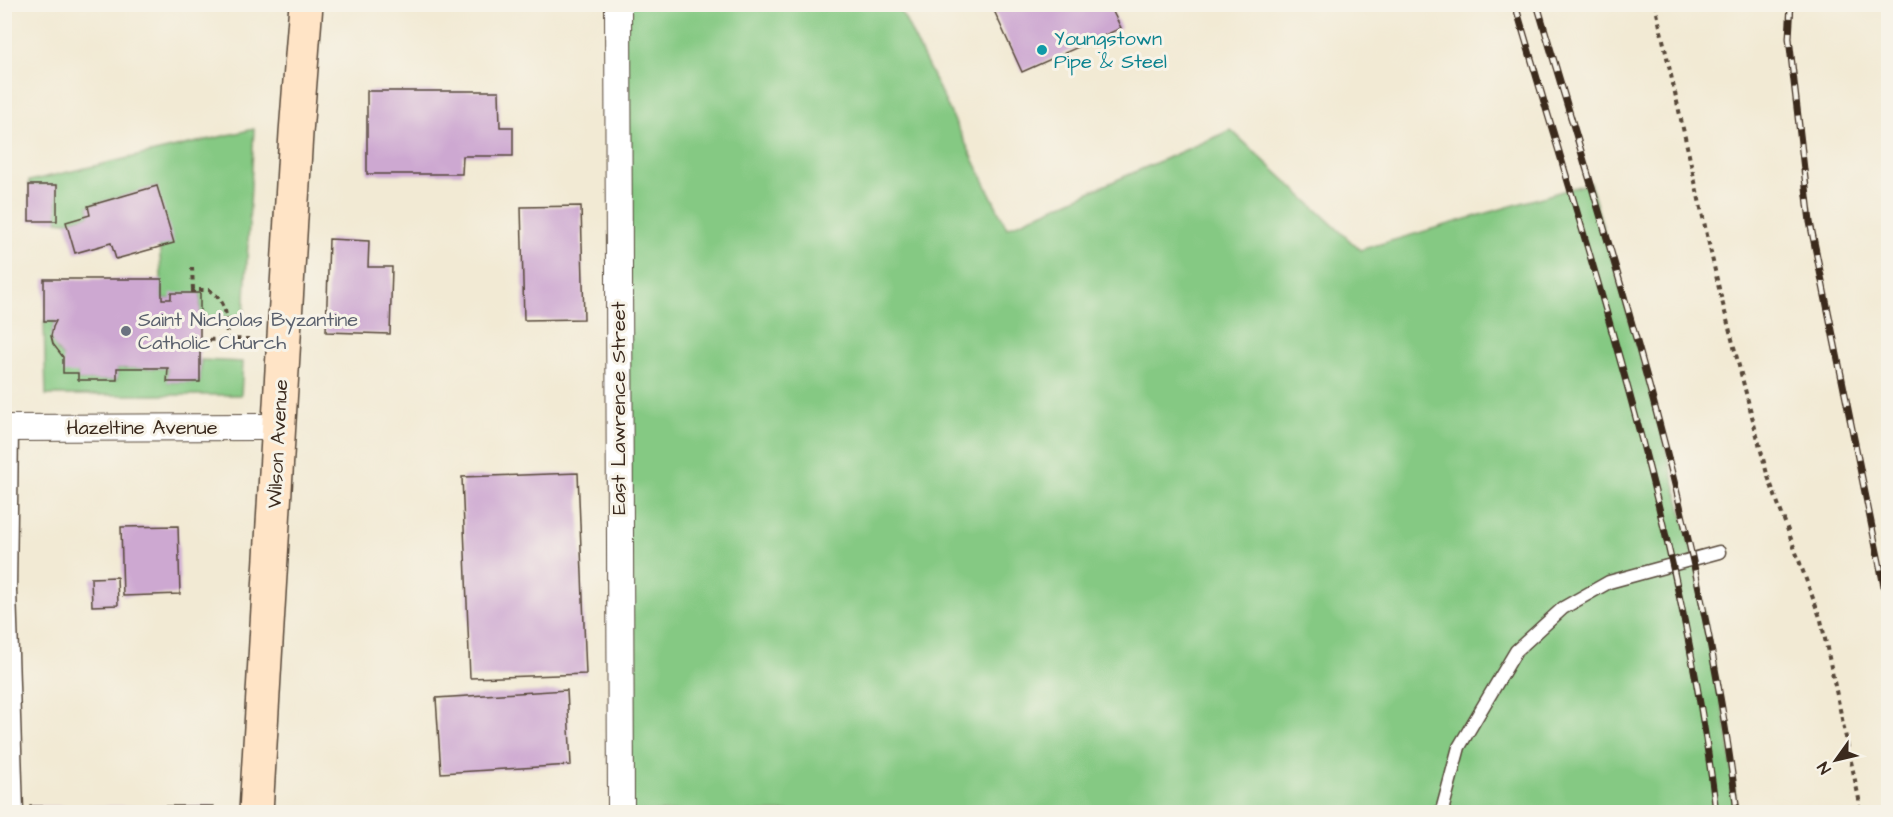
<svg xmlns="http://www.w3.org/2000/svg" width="1893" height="817" viewBox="0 0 1893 817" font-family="'Architects Daughter',sans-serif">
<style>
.green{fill:#85c983;stroke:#607a50;stroke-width:1.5}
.building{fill:#cda8d1}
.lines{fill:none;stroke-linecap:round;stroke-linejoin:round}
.service-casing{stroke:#564739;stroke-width:15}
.minor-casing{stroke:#564739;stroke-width:28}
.secondary-casing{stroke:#564739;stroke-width:36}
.path{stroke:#564739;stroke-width:4;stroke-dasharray:4.5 4.5;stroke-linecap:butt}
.service{stroke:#fff;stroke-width:12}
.minor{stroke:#fff;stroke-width:26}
.secondary{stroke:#ffe4c6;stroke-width:33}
.rail-casing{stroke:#3b2a1e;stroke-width:7}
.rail{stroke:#f7f3e8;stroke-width:4.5;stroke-dasharray:14;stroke-linecap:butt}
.culture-dot{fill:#0f9aa8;stroke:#f7f3e8;stroke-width:2}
.worship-dot{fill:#6b7280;stroke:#f7f3e8;stroke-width:2}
.labels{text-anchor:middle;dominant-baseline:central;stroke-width:6;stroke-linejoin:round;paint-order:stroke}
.culture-label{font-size:20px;fill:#0d838f;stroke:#f7f3e8;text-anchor:start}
.worship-label{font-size:20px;fill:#5b616d;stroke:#f7f3e8;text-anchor:start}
.street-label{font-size:20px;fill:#3b2a1e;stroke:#f7f3e8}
</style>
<rect width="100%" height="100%" fill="#f7f3e8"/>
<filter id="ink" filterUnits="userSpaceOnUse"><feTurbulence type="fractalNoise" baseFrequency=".0167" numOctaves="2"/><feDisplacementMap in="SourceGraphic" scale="12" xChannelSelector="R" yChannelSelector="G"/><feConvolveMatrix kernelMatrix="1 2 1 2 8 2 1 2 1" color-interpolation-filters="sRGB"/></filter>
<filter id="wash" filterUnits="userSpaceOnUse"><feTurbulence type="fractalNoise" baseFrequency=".008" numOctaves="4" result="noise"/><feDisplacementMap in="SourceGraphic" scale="24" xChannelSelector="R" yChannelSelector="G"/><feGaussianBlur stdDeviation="1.35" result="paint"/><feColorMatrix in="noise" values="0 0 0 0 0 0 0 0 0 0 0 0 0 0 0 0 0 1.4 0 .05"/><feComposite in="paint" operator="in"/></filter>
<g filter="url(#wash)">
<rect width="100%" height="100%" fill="#f2ead4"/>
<g class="green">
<path d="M618 5H898L1007 228 1231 130 1360 250 1590 183 1657 414 1694 559 1728 736 1737 812H621Z"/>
<path d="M254 129 244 317H200V293L171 299H162L157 186 88 206 90 215 66 222 57 221V185H29V181Z"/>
<path d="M44 321H56C43 343 64 358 78 373V380H117V368H168V382H200L201 360 243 362 241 395H46Z"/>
</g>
<g id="blocks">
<g class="building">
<path d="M991 4H1109L1121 28 1022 72Z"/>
<path d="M4 12H8L6 47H4Z"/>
<path d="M367 91H499L500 127H513V156H463L462 174H367Z"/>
<rect x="29" y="185" width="28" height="36"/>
<path d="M157 186 174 243 116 259 111 243 75 253 66 222 90 215 88 206Z"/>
<path d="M581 206 584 319 524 320 521 207Z"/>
<path d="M329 239 369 241 368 267H392L390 334 326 332Z"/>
<path d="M44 279H162V299H171V293H200V382H167L168 368H117V380H78V373H63V357L53 344 51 336 53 327 56 321H44Z"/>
<path d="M578 473 586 674 470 678 462 477Z"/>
<path d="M178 526 180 594 123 596 121 527Z"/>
<path d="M117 577 118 605 92 606 91 578Z"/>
<path d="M567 690 571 765 441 773 436 698Z"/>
<path d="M30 806H213V812H31Z"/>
</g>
</g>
</g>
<g filter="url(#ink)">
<use href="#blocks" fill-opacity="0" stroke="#564739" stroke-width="1.5"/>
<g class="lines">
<g class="service-casing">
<g id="service">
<path d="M12 428 10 590 17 812"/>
<path d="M1444 812 1443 807 1459 747 1516 651 1563 608 1609 582 1719 552"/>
</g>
</g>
<g class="minor-casing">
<g id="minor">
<path d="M618 4 621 812"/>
<path d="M4 428 279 427"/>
</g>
</g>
<g class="secondary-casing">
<path id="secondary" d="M256 812 296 133 306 4"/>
</g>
<g class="path">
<path d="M1655 4 1720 293 1767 474 1821 620 1859 799V812"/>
<path d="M192 267 193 290"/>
<path d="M193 293V290H209C229 303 226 317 227 339"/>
<path d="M200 340 249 339"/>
</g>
<use href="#service" class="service"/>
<use href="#minor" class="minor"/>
<use href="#secondary" class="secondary"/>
<g class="rail-casing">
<g id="rail">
<path d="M1515 4C1593 271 1683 536 1716 812"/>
<path d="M1537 4C1616 271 1704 536 1737 812"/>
<path d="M1791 4 1789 38 1810 222 1888 606"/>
</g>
</g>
<use href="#rail" class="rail"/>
</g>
</g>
<circle class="culture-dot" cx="1042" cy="50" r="6"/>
<circle class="worship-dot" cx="126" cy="331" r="6"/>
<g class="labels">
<g class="culture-label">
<text x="1054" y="39">Youngstown<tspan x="1054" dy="23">Pipe &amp; Steel</tspan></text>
</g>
<g class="worship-label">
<text x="138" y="320">Saint Nicholas Byzantine<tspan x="138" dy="23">Catholic Church</tspan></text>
</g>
<g class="street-label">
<text transform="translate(619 408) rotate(-90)">East Lawrence Street</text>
<text x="142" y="428">Hazeltine Avenue</text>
<text transform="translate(278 444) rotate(-87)">Wilson Avenue</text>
</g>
</g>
<rect width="1893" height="817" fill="none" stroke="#f7f3e8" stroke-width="24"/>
<g transform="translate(1836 760) rotate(236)" stroke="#f7f3e8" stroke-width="4.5" paint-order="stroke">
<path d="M0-4.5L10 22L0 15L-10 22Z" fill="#3b2a1e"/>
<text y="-9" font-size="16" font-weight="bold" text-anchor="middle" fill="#3b2a1e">N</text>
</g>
</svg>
